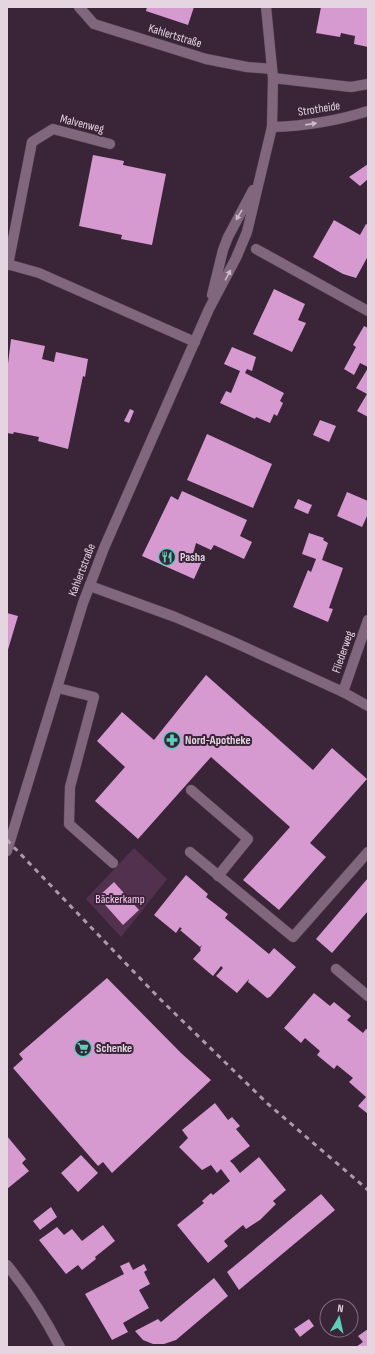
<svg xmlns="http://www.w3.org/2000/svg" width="375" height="1354" viewBox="0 0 375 1354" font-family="'Sofia Sans Condensed',sans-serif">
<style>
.green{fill:#52314e}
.building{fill:#d699d0}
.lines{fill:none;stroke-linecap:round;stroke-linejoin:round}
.service-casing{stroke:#544151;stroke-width:11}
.minor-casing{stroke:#544151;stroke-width:11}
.service{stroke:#80677d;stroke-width:10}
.minor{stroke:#80677d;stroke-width:10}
.rail{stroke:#ab9aa9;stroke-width:3;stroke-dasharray:5 5;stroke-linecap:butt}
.oneway{fill:#cbbac8}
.labels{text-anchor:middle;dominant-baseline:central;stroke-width:4;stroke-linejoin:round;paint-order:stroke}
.street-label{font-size:12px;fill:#e4d5e1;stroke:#3a2438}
.poi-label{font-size:12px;font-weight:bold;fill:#e4d5e1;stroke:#3a2438;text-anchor:start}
.park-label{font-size:12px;fill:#f9c7f2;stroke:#3a2438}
</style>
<rect width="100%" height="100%" fill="#3a2438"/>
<path class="green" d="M134 848 167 879 121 937 86 899Z"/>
<g class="building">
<path d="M147 7H194L188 25 146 11Z"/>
<path d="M321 7H368V47L354 44 355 36 341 33 340 37 316 33Z"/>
<path d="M93 155 124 161 123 165 166 174 152 245 121 239 122 235 79 226Z"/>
<path d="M368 164V179L360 186 349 177Z"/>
<path d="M334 220 360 235 366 224 368 225V256L356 278 343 274 313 257Z"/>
<path d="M274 289 305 304 298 320 306 323 292 352 253 334Z"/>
<path d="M364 326 368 328V367L360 363 354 375 344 369 356 347 353 345Z"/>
<path d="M11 339 45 346 42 359 54 362 56 352 88 359 85 377 83 376 68 449 38 441 39 437 14 432 13 434 7 433V372Z"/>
<path d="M232 347 256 357 252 371 247 369 245 373 284 393 280 401 283 403 277 416 274 414 270 423 256 417 255 419 220 403 226 391 231 393 240 371 224 364Z"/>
<path d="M368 368V417L357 411 367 394 356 388Z"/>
<path d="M130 409 134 411 129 423 124 421Z"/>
<path d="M320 420 336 426 329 442 313 435Z"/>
<path d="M207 434 272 464 253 508 187 480Z"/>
<path d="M182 491 247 520 240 536 252 542 244 559 214 545 211 550 196 543 193 554 203 559 194 579 142 556 171 496 178 500Z"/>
<path d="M347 492 368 501V514L362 527 337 516Z"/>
<path d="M298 499 312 505 308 514 294 508Z"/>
<path d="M309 533 324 538 323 540 328 543 322 560 343 568 329 608 333 609 328 622 293 607 308 570 311 572 316 559 302 554Z"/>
<path d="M7 613 18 616 7 653Z"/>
<path d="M206 675 313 770 332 748 367 779 310 843 326 857 279 910 243 880 290 827 211 757 138 839 95 801 125 767 97 741 122 712 154 740Z"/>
<path d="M186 875 208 894 206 897 228 914 225 918 269 954 274 948 296 967 270 997 267 998 248 982 249 979 237 993 216 976 223 968 221 966 213 976 193 959 201 950 200 949 202 945 200 947 180 930 182 929 180 927 176 933 154 915Z"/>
<path d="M368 878V911L332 953 316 939Z"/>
<path d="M114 882 139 910 123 925 98 897Z"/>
<path d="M107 978 181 1053 211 1080 112 1173 103 1162 98 1166 13 1068 23 1059 19 1054Z"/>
<path d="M314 993 330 1006 334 1002 351 1016 347 1020 363 1033 366 1029 368 1030V1114L358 1106 366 1097 349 1082 353 1078 337 1065 334 1069 317 1055 320 1051 305 1038 301 1043 284 1028Z"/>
<path d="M215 1103 228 1120 232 1117 240 1126 236 1129 250 1146 230 1161 234 1165 240 1173 259 1157 286 1190 273 1201 276 1204 260 1220 246 1229 243 1225 224 1241 228 1246 208 1263 177 1225 204 1203 202 1201 211 1193 213 1195 230 1181 221 1169 217 1173 211 1165 202 1170 179 1147 188 1138 182 1130Z"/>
<path d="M7 1136 26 1159 22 1163 29 1171 7 1189Z"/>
<path d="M81 1155 98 1173 78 1192 61 1173Z"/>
<path d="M321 1194 335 1210 239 1290 227 1272Z"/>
<path d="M51 1207 57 1217 40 1230 33 1221Z"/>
<path d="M103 1225 115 1241 95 1257 96 1259 82 1270 78 1265 66 1274 39 1240 57 1227 64 1235 72 1229 82 1241Z"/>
<path d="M129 1262 133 1270 144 1264 147 1270 144 1272 150 1284 139 1290 149 1308 123 1323 128 1332 112 1340 85 1294 124 1274 120 1266Z"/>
<path d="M214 1278 228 1296 176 1340 164 1344H153L143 1340 135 1331 158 1319 161 1322Z"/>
<path d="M309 1319 314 1326 300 1337 294 1329Z"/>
<path d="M368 1329V1347H356L363 1342 358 1336Z"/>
</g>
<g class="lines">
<g class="service-casing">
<g id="service">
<path d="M256 249 368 311"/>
<path d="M58 688 94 697 70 787 69 824 113 863"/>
<path d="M191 790 248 839 218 876"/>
<path d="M190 852 293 937 368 852"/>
</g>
</g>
<g class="minor-casing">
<g id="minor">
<path d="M79 7 94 24 206 59 247 67 272 69"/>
<path d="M273 78 351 87 368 84"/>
<path d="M272 127C305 126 337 121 368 111"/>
<path d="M7 264 39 273 195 342"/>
<path d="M8 265 32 142 53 129 110 144"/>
<path d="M212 295 223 250 228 237 253 190"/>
<path d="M90 586 175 617 229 640 343 692 368 706"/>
<path d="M343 692 368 620"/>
<path d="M7 851 83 603 104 548 209 309 236 258 247 232 272 127 273 78 266 7"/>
<path d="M336 969 368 996"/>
<path d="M7 1265C28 1291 45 1318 60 1347"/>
</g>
</g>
<use href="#service" class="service"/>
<use href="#minor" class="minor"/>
<path class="rail" d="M7 840 161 1000 268 1104 368 1190"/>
</g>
<defs><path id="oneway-solid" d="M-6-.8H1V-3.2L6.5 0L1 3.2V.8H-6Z"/></defs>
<g class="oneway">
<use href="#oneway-solid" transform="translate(311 124) rotate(-8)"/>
<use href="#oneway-solid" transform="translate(239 215) rotate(120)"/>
<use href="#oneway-solid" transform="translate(228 275) rotate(-62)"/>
</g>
<defs>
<g id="restaurant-ring" transform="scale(0.9)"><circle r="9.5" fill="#3a2438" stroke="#5cceba" stroke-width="1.5"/><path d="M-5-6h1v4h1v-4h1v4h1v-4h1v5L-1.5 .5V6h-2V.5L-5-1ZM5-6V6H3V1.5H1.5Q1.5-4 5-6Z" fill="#5cceba"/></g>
<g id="pharmacy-ring" transform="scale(0.9)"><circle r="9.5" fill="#3a2438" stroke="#5cceba" stroke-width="1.5"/><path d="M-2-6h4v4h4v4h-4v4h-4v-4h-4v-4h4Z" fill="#5cceba"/></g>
<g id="supermarket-ring" transform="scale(0.9)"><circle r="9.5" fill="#3a2438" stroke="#5cceba" stroke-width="1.5"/><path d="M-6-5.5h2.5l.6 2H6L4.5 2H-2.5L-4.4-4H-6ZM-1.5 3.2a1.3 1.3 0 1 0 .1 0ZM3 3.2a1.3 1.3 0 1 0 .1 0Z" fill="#5cceba"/></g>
</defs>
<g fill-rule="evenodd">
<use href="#restaurant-ring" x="167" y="557"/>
<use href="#pharmacy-ring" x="172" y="740"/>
<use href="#supermarket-ring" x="83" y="1048"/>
</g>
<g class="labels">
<g class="street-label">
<text transform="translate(175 36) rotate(17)">Kahlertstraße</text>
<text transform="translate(319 109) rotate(-9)">Strotheide</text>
<text transform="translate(82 124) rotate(14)">Malvenweg</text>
<text transform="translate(82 570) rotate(-69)">Kahlertstraße</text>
<text transform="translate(343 652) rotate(-71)">Fliederweg</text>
</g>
<g class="poi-label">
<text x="180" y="557">Pasha</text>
<text x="185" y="740">Nord-Apotheke</text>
<text x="96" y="1048">Schenke</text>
</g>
<g class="park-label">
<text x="120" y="899">Bäckerkamp</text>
</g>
</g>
<rect width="375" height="1354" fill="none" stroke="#e4d5e1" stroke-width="16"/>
<g transform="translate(339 1318) rotate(9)"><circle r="19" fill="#3a2438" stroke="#7e6b7c"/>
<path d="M0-3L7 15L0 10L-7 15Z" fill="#5cceba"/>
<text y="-6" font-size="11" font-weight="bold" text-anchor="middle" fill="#e4d5e1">N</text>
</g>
</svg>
